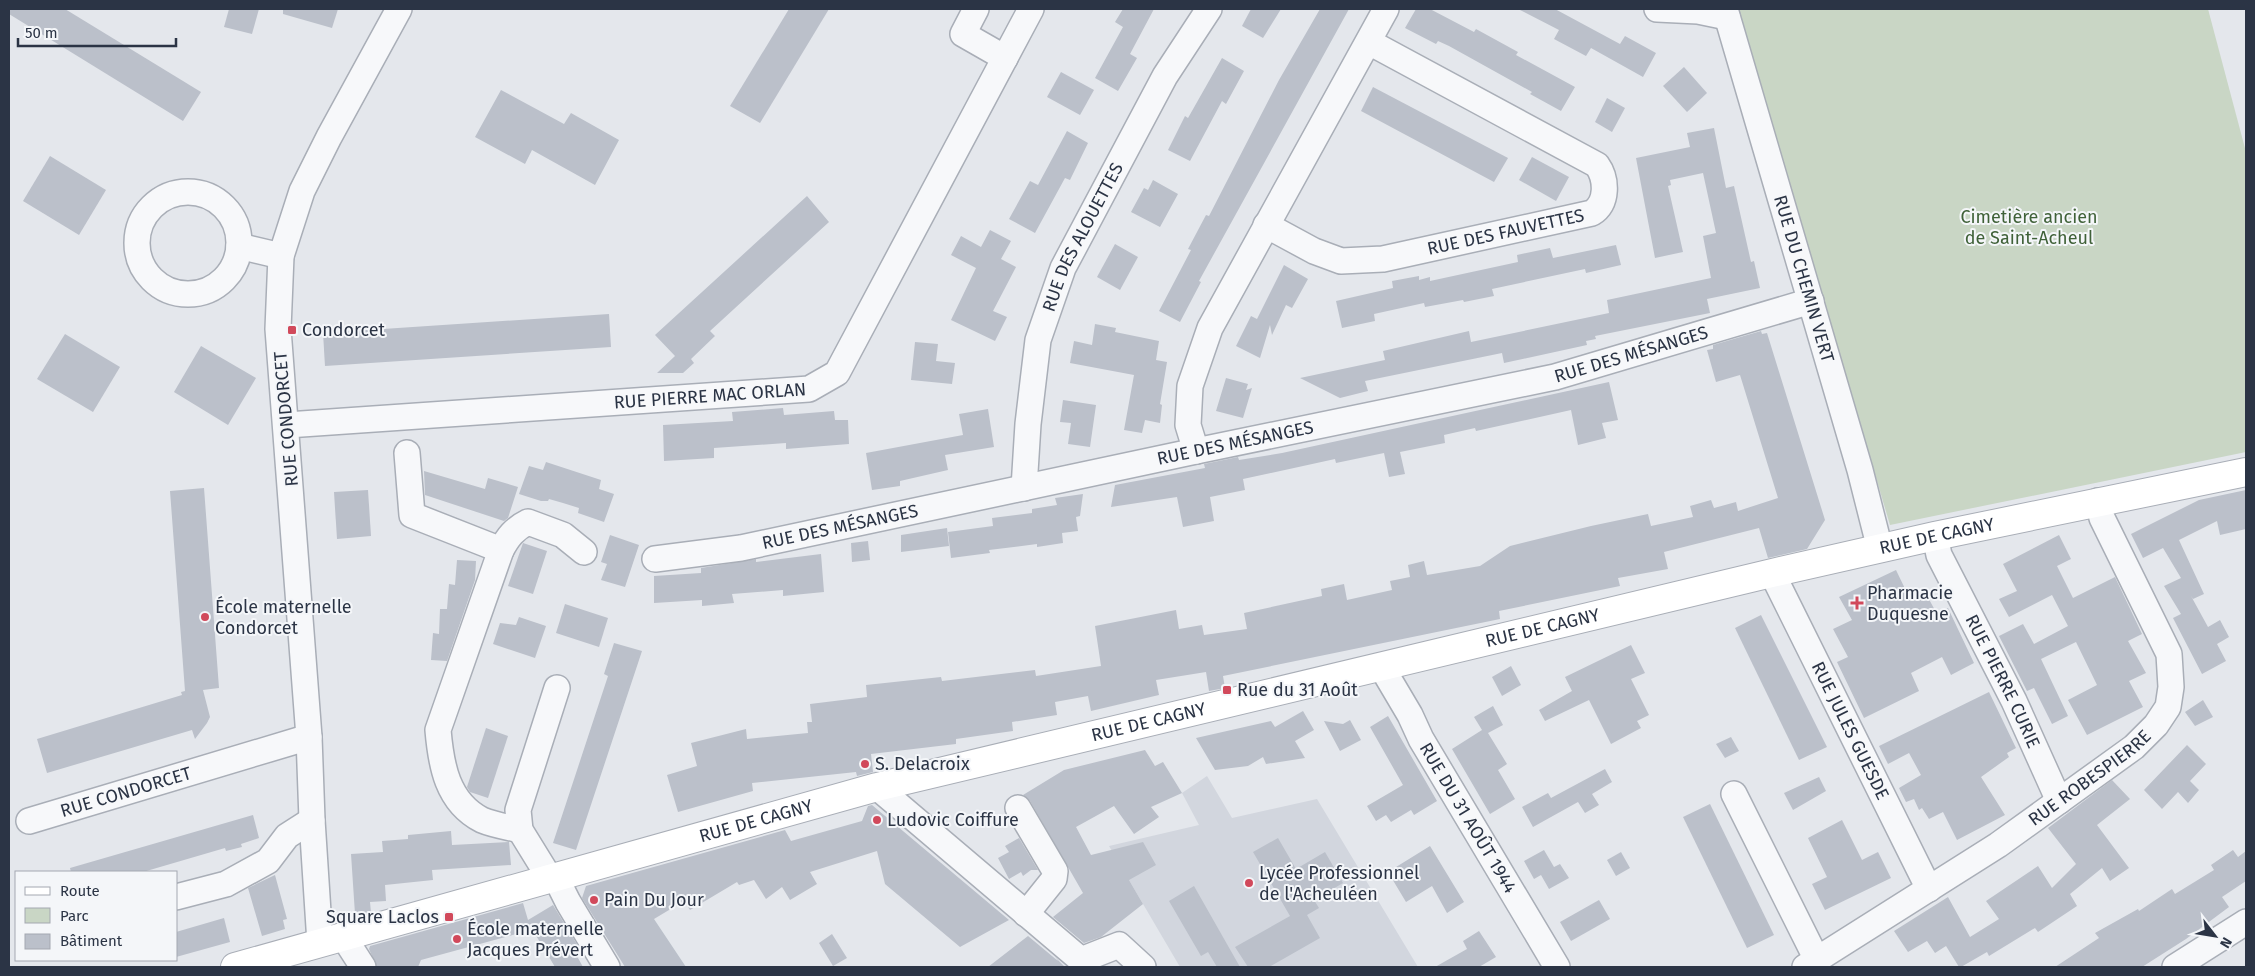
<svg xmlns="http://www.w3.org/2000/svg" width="2255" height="976" viewBox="0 0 2255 976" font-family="'Fira Sans',sans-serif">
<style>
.built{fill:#d2d6de}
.green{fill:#c9d6c5}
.building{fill:#bbc0ca}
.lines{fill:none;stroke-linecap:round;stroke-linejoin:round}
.street-casing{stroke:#a9aeb7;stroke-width:28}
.secondary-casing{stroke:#a9aeb7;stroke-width:30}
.street{stroke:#f7f8fa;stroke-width:25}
.secondary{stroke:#fff;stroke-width:28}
.poi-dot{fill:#d1495b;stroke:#f4f6f9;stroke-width:2}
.labels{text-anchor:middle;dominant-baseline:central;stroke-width:4;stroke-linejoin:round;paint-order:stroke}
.park-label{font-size:18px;fill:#3f6138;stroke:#f4f6f9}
.street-label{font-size:18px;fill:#2b3445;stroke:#f4f6f9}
.poi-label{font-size:18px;fill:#2b3445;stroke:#f4f6f9;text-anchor:start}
</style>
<rect width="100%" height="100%" fill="#e4e7ec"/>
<path class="built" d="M1207 776 1232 818 1317 799 1418 967H1180L1109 846 1199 825 1182 793Z"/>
<path class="green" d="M1738 9H2208L2246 152V452L1890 525Z"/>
<g class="building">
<path d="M9 9H65L201 92 183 121 9 14Z"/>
<path d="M229 9H259L252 34 224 27Z"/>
<path d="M283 9H338L332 28 283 14Z"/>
<path d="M789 9H829L760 123 730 106Z"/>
<path d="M1123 9H1154L1130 54 1137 58 1118 91 1095 78 1123 27 1115 22Z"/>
<path d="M1251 9H1281L1263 38 1242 26Z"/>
<path d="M1320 9H1349L1199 281 1201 282 1180 322 1159 311 1191 250 1188 249 1206 215 1209 216 1279 80Z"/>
<path d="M1416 9H1430L1474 32 1476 29 1518 52 1516 55 1575 87 1561 111 1530 94 1532 92 1449 46 1438 41 1436 44 1405 28Z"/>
<path d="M1518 9H1555L1620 44 1625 36 1656 53 1643 77 1591 48 1586 56 1554 39 1559 30Z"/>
<path d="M1222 58 1244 71 1226 104 1222 101 1190 161 1168 150 1185 116 1188 118Z"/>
<path d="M1684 67 1707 93 1687 112 1663 86Z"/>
<path d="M1061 72 1094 90 1080 115 1047 97Z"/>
<path d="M1373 87 1508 158 1494 182 1361 111Z"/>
<path d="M501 90 564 124 571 113 619 140 595 185 532 150 525 164 475 137Z"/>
<path d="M1607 98 1625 108 1612 132 1595 122Z"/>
<path d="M1714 128 1726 188 1734 186 1751 262 1754 261 1760 288 1707 299 1710 313 1595 336 1596 339 1586 341 1587 345 1504 363 1502 353 1365 381 1368 391 1340 398 1300 378 1385 360 1383 351 1469 331 1471 342 1609 313 1607 300 1711 278 1703 236 1716 233 1703 173 1670 180 1671 185 1668 186 1683 252 1655 258 1636 158 1690 147 1687 133Z"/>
<path d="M1067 131 1088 143 1070 180 1065 178 1035 233 1009 219 1030 181 1038 185Z"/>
<path d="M50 156 106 190 79 235 23 201Z"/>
<path d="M1532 157 1569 177 1556 201 1519 180Z"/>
<path d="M1153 180 1178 194 1160 227 1131 212 1144 188 1148 190Z"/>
<path d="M807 196 829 222 710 331 715 336 691 359 694 363 683 373H657L675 356 655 335Z"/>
<path d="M990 230 1011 241 1001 259 1016 267 993 311 1007 317 995 341 951 320 976 268 951 255 961 236 981 247Z"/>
<path d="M1115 244 1138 257 1120 290 1097 277Z"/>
<path d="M1616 245 1621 265 1586 273 1585 269 1492 289 1494 296 1464 302 1463 300 1425 307 1424 303 1374 314 1375 321 1342 328 1336 301 1393 288 1392 281 1419 276V280L1430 277V281L1518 262 1517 255 1550 248 1553 258Z"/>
<path d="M1284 265 1308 279 1292 308 1286 305 1272 335 1270 325 1260 358 1236 346 1251 316 1257 319Z"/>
<path d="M609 314 611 347 325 366 323 333Z"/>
<path d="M1095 324 1116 328 1115 332 1159 341 1156 360 1167 362 1160 404 1162 405 1160 423 1145 420 1142 433 1124 430 1134 375 1070 363 1074 341 1092 345Z"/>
<path d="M1761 331 1762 334 1767 333 1825 520 1807 549 1768 558 1759 528 1664 552 1668 569 1618 578 1620 586 1499 611 1500 619 1223 676 1225 688 1209 691 1206 672 1156 680 1159 695 1091 711 1088 696 1055 702 1057 715 1012 722 1013 731 956 739V744L871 754 873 772 857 776 856 772 752 783 753 791 678 812 667 775 697 766 691 743 746 729 747 739 808 733 807 722H812L810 704 867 697 866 685 941 677 942 681 1035 670 1036 676 1101 666 1095 626 1176 610 1179 629 1202 625 1204 635 1247 629 1244 613 1322 596 1321 589 1344 584 1347 600 1392 590 1390 581 1410 577 1408 565 1424 561 1427 575 1480 566 1510 546 1591 526 1648 514 1651 526 1693 517 1690 506 1711 500 1714 508 1736 502 1738 511 1778 498 1740 375 1716 382 1707 350 1713 349V345Z"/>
<path d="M65 334 120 367 93 412 37 379Z"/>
<path d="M915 342 938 344 936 361 955 363 952 384 911 380Z"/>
<path d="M201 346 256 378 228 425 174 392Z"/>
<path d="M1226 378 1248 384 1246 390 1252 388 1243 418 1216 411Z"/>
<path d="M1609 382 1618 420 1602 423 1606 438 1578 445 1571 410 1476 431 1475 428 1444 435 1445 443 1400 452 1405 474 1389 477 1384 453 1336 463 1335 459 1243 479 1245 490 1210 497 1214 521 1183 527 1177 497 1111 507 1115 485 1205 468 1204 464 1238 457 1239 460 1282 453Z"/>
<path d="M1063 400 1096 405 1090 447 1068 444 1071 423 1060 422Z"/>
<path d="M783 408 784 415 834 411 835 420H848L849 444 786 449V443L714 448V458L664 461 663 425 733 421 732 412Z"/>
<path d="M988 409 994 447 945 455 948 470 900 481V486L872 490 866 453 963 435 959 414Z"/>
<path d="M546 462 601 480 599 489 614 494 604 522 578 513 579 508 563 503 549 499 548 501H541L519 494 529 466 543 470Z"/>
<path d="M424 471 485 489 488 478 518 487 508 518 504 521 425 495Z"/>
<path d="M204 488 219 688 203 690 210 717 207 723 195 739 192 730 47 773 37 739 182 695 181 692 185 691 170 491Z"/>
<path d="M368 490 371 536 337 539 334 492Z"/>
<path d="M2246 490V529L2220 535 2217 521 2179 540 2204 594 2193 599 2191 596 2208 627 2220 620 2229 637 2217 644 2226 661 2202 674 2173 618 2181 614 2164 586 2181 578 2163 548 2143 558 2131 534 2199 500Z"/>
<path d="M1083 494 1080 516 1076 517 1078 531 1062 533 1063 543 1037 547V544L989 550 990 553 951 558 948 532 993 526 992 518 1032 513V509L1057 505 1055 498Z"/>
<path d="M947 528 949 546 901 552V535Z"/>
<path d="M610 535 639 545 625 587 601 580 607 564 601 562Z"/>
<path d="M2059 535 2071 559 2057 566 2073 598 2115 577 2142 634 2128 641 2146 673 2129 681 2143 707 2087 735 2068 700 2097 685 2076 642 2041 659 2068 716 2052 724 2034 688 2027 691 1999 636 2023 624 2034 644 2068 626 2052 595 2009 617 1999 599 2017 591 2003 564Z"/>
<path d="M868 541 870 560 852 562 851 543Z"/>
<path d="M523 543 547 551 533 594 508 586Z"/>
<path d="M821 554 824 592 783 596V590L732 594 734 603 702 606V600L654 603V576L701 573V568L756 559V562Z"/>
<path d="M457 560 476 561 475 580 447 661 431 660 433 633 439 634 440 609H447L449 584 455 585Z"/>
<path d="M1896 570 1909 597 1924 590 1937 614 1948 608 1974 663 1951 675 1942 657 1911 673 1919 691 1864 718 1837 662 1848 657 1833 629 1852 620 1839 597Z"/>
<path d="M565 604 608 618 599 647 556 633Z"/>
<path d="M1761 615 1827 747 1799 760 1735 628Z"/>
<path d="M519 617 546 626 535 658 493 644 500 623 516 625Z"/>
<path d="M614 643 642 651 576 850 553 843 608 676 604 674Z"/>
<path d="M1631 645 1645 673 1631 679 1649 715 1637 721 1641 728 1611 744 1589 700 1545 721 1539 710 1572 691 1565 677Z"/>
<path d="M1511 666 1521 685 1502 696 1492 677Z"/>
<path d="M1989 692 2016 748 2007 753 2009 757 1981 777 2005 815 1957 840 1943 812 1929 819 1922 808 1919 810 1914 799 1906 802 1899 788 1921 775 1909 753 1888 764 1879 746Z"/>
<path d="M2203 700 2213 717 2195 726 2185 712Z"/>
<path d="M1493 706 1503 725 1488 733 1507 764 1498 770 1515 799 1490 814 1452 749 1482 730 1474 717Z"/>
<path d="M1303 711 1314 730 1295 741 1305 758 1266 764 1263 757 1248 766 1215 770 1196 738 1271 721 1275 727Z"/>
<path d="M1388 716 1437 801 1414 815 1411 810 1391 822 1386 815 1376 821 1367 806 1403 785 1370 727Z"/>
<path d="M1350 720 1361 740 1340 751 1324 721 1343 724Z"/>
<path d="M486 728 508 736 488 798 470 792 467 787Z"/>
<path d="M1731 737 1739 751 1725 758 1716 744Z"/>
<path d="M2187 745 2206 764 2190 781 2199 790 2188 803 2178 792 2162 809 2144 790Z"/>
<path d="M1145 750 1155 766 1163 762 1182 793 1151 807 1159 817 1134 834 1114 806 1076 827 1091 855 1143 842 1156 865 1129 880 1143 904 1101 937 1084 943 1053 917 1083 893 1030 801 1023 795 1064 770Z"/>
<path d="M1605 769 1612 782 1592 794 1599 805 1585 813 1578 802 1533 827 1522 807 1548 793 1551 798Z"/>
<path d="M1819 777 1826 791 1793 810 1784 793Z"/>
<path d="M2112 780 2130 799 2097 825 2129 868 2110 881 2102 868 2070 894 2077 906 2038 932 2035 928 1989 956 1987 952 1961 967H1959L1946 946 1935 953 1927 941 1908 952 1894 931 1948 897 1970 937 1999 919 1986 901 2038 866 2052 888 2076 864 2048 828Z"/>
<path d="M1710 804 1774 935 1747 948 1683 817Z"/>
<path d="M872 805 1009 920 960 947 885 884 877 851 810 872 817 884 790 900 782 887 766 899 754 880 739 885 737 882 690 910 684 901 654 919 686 967H625L582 898 586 886 785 830 791 841 862 821 868 806Z"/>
<path d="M253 815 259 838 241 844 242 847 226 851 225 848 143 872H71L70 868Z"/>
<path d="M1842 820 1862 860 1878 852 1891 878 1825 910 1812 884 1827 877 1808 838Z"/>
<path d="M451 831 452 845 509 842 511 865 432 870 433 880 385 885 386 901 370 902 371 913 355 914 351 854 383 852 382 841 408 839V835Z"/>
<path d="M1019 838 1038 870H1031L1023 876 1021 872 1009 879 998 858 1009 852 1005 846Z"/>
<path d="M1278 838 1296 869 1325 852 1343 883 1314 900 1319 908 1307 915 1320 938 1269 967H1248L1235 947 1290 916 1253 852Z"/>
<path d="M1430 846 1464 902 1447 913 1432 886 1406 902 1388 872Z"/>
<path d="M1544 850 1554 867 1560 864 1569 878 1549 889 1541 875 1534 879 1524 861Z"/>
<path d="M2233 850 2238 857 2246 851V881L2222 897 2229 907 2186 939 2142 967H2055L2099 938 2095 933 2138 909 2139 911 2172 889 2175 894 2214 870 2211 865Z"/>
<path d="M1621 852 1630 868 1616 876 1607 860Z"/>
<path d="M275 875 287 919 283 920 285 929 262 936 248 888Z"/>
<path d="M1194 886 1240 967H1217L1208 952 1201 956 1169 901Z"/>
<path d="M1599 900 1610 919 1571 941 1560 922Z"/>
<path d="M523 903 528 920 553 905 578 946 573 949 583 967H555L529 924 531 930 421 960 418 967H377L369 949 370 946Z"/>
<path d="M224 918 230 942 176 957V932Z"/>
<path d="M1479 931 1496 957 1479 967H1435L1467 949 1463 941Z"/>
<path d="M832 934 847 958 833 966 819 943Z"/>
<path d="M1028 936 1058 961 1055 957 1065 967H988Z"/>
</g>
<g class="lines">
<g class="street-casing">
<g id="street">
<path d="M976 9 963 34 1005 58"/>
<path d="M1657 9 1698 11 1727 17"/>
<path id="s1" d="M1725 9 1860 470 1880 549"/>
<circle cx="188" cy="243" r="51"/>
<path id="s2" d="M1266 225 1314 251 1341 261 1383 259 1592 213C1608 203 1607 179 1597 165L1369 42"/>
<path d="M239 246 281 256"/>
<path id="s3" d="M287 425 809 389 837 373 1031 9"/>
<path d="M1196 451 1188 425 1190 386 1210 328 1386 9"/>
<path d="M407 453 412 515 501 550C508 537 514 529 528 522L563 535 584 552"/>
<path id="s4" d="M1024 488 1028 424 1038 340 1063 268 1165 76 1209 9"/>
<path id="s5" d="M1935 536 1939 555 2014 701 2059 801"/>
<path d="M501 550 438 730C441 765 447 802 482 820 494 825 508 827 520 830"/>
<path id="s6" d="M655 559 741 548 1196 451 1555 377 1811 301"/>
<path id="s7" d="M1772 573 1929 889"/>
<path id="s8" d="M1381 666 1410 715 1421 739 1557 967"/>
<path d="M877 787 1081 960 1119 945 1143 967"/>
<path d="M1734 794 1817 960"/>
<path d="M1018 808 1055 871 1054 879 1026 914"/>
<path id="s9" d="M29 821 309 737"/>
<path d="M555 876 568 902 607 967"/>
<path d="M549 877 520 830 518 810 557 688"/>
<path d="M176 897 226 884 268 861 287 836 312 820"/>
<path d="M343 936 363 967"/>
<path d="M320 943 312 820 309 737 278 329 281 256 302 191 329 137 399 9"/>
<path id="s10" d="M1805 967 1998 845 2134 747 2156 725 2168 707 2171 687 2169 654 2102 518 2098 501"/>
<path d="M2175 967 2246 922"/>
</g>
</g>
<g class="secondary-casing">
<g id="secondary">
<path id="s11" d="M235 967 877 787 1772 573 1935 536 2246 472"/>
</g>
</g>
<use href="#street" class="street"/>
<use href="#secondary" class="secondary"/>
</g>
<g class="poi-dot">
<rect x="287" y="325" width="10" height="10" rx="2.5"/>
<path d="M1854.5 595.5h5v5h5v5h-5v5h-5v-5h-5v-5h5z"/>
<circle cx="205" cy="617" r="5"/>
<rect x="1222" y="685" width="10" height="10" rx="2.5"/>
<circle cx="865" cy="764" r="5"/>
<circle cx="877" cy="820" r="5"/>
<circle cx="1249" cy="883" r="5"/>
<circle cx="594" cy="900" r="5"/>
<rect x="444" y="912" width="10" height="10" rx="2.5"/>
<circle cx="457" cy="939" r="5"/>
</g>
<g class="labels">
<g class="park-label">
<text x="2029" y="217">Cimetière ancien<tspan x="2029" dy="21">de Saint-Acheul</tspan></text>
</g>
<g class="street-label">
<text stroke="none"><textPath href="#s2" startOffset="251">RUE DES FAUVETTES</textPath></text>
<text stroke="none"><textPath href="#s4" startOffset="261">RUE DES ALOUETTES</textPath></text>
<text stroke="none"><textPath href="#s1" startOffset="281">RUE DU CHEMIN VERT</textPath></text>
<text stroke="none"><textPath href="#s6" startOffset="998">RUE DES MÉSANGES</textPath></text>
<text stroke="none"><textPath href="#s3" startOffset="424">RUE PIERRE MAC ORLAN</textPath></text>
<text transform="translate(286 419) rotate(-95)">RUE CONDORCET</text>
<text stroke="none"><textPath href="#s6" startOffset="592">RUE DES MÉSANGES</textPath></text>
<text stroke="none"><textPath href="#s6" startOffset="188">RUE DES MÉSANGES</textPath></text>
<text stroke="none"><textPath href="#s11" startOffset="1756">RUE DE CAGNY</textPath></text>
<text stroke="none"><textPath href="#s11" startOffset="1351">RUE DE CAGNY</textPath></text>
<text stroke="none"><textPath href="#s5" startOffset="161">RUE PIERRE CURIE</textPath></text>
<text stroke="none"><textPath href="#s11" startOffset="946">RUE DE CAGNY</textPath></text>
<text stroke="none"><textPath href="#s7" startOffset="176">RUE JULES GUESDE</textPath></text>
<text stroke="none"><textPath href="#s10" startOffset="342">RUE ROBESPIERRE</textPath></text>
<text stroke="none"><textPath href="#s9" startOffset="101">RUE CONDORCET</textPath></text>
<text stroke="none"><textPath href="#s8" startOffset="175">RUE DU 31 AOÛT 1944</textPath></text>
<text stroke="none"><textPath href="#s11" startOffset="541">RUE DE CAGNY</textPath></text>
</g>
<g class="poi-label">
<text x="302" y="330">Condorcet</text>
<text x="1867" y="593">Pharmacie<tspan x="1867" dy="21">Duquesne</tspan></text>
<text x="215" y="607">École maternelle<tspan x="215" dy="21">Condorcet</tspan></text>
<text x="1237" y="690">Rue du 31 Août</text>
<text x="875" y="764">S. Delacroix</text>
<text x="887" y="820">Ludovic Coiffure</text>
<text x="1259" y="873">Lycée Professionnel<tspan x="1259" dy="21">de l'Acheuléen</tspan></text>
<text x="604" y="900">Pain Du Jour</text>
<text x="439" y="917" text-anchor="end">Square Laclos</text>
<text x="467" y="929">École maternelle<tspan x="467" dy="21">Jacques Prévert</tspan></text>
</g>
</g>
<rect width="2255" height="976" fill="none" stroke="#2b3445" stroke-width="20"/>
<rect x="15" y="871" width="162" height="90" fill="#f4f6f9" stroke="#a4a8b1"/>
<rect x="25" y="887" width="25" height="8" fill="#ffffff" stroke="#a4a8b1"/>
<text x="60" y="896" font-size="15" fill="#2b3445">Route</text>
<rect x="25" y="908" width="25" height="15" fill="#c9d6c5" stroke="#a4a8b1"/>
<text x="60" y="921" font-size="15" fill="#2b3445">Parc</text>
<rect x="25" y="934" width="25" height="15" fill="#bbc0ca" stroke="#a4a8b1"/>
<text x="60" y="946" font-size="15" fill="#2b3445">Bâtiment</text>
<g transform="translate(2215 936) rotate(121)" stroke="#f4f6f9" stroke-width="4" paint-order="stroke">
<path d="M0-4L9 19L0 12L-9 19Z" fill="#2b3445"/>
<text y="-8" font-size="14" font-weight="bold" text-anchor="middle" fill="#2b3445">N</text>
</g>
<path d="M18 38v8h158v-8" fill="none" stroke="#2b3445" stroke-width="2.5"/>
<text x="25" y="38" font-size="15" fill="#2b3445" stroke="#f4f6f9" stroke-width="4" paint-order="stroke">50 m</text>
</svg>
